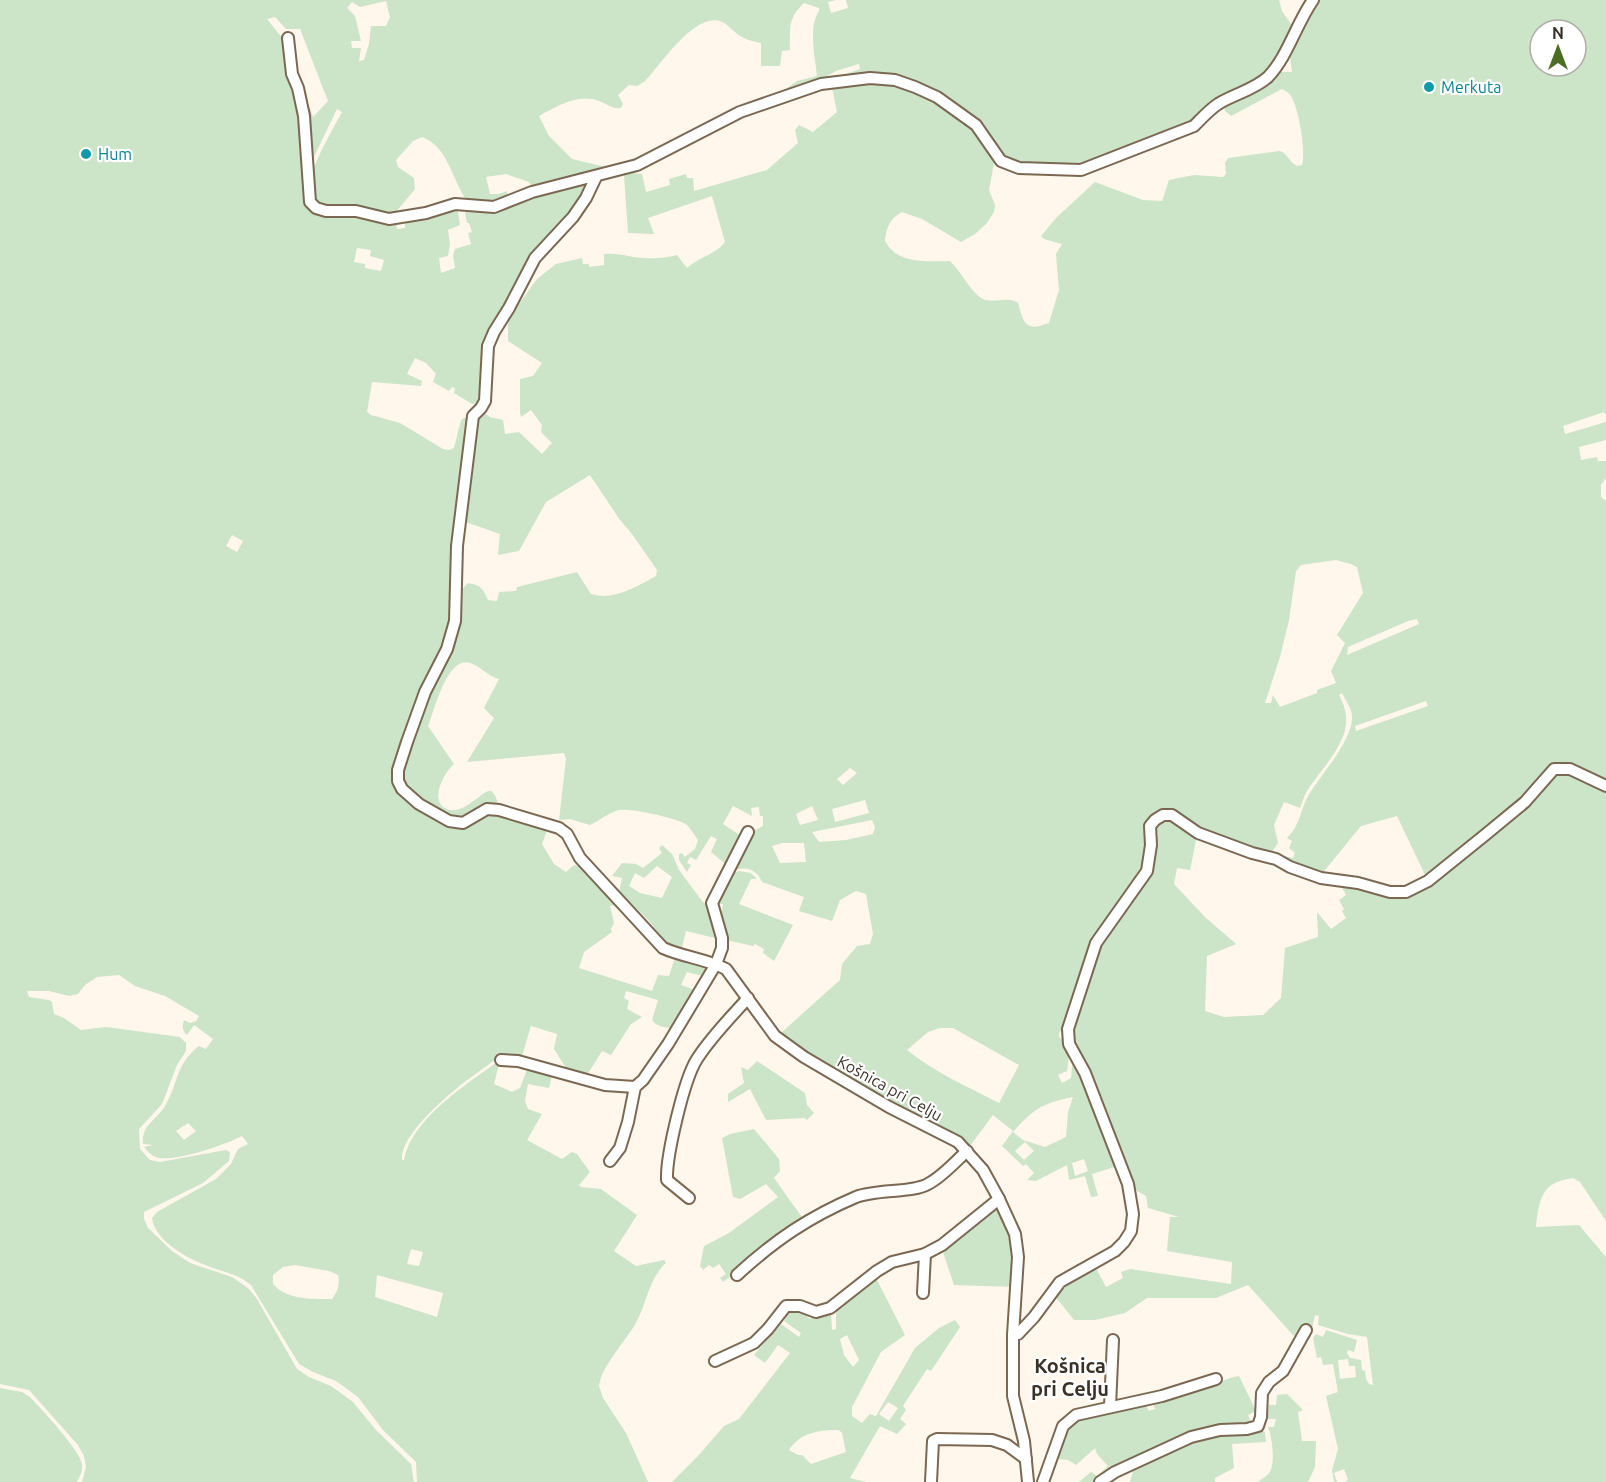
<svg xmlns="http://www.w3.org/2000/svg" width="1606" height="1482" viewBox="0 0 1606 1482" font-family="Ubuntu,sans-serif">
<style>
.green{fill:#cce4c7;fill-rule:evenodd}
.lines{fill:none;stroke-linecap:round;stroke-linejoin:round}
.street-casing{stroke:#7b6852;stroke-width:14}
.street{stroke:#fff;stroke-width:10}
.culture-dot{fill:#0f9aa8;stroke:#fff;stroke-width:2}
.labels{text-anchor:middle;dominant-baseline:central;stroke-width:4.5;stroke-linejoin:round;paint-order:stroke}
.culture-label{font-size:16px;fill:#0d838f;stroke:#fff;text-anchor:start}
.street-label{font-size:16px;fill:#3a3128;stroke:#fff}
.quarter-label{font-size:20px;font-weight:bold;fill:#3a3128;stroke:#fff}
</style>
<rect width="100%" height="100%" fill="#fff6ec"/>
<g class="green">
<path d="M0 0H836L828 2 831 13 848 8 846 0H1279L1282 11 1293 27 1273 64 1263 77 1196 121 1078 166 1018 164 1007 160 999 153 988 133 913 82 834 78 860 69 859 64 836 71 818 81 780 93 797 81 817 76C815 57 808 27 819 11V8L804 3C787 19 790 29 790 50L782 51 780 66H761V43C751 41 743 39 735 32 730 28 726 23 720 21 694 13 661 64 645 81L637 86 629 85 618 95 623 104 621 108C611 109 608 104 599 101 578 93 556 107 539 116L549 136 572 159 610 168 533 189 529 182 506 174 486 177 490 194H499L507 191 508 199 497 204 467 201C452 180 448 146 422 137L413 141 396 160 398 167 414 178 415 189 396 212 391 215 334 210 315 202 312 172 322 149 342 112 337 109 311 163 307 109 310 108 313 117 328 101 300 29H286L275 17 267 19 287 44V68L292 89 302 117 307 206 396 224 397 229 405 228V220L457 206 460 225 448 230 450 245 448 256 439 258 441 273 455 268 453 255 455 249 471 244 468 233 472 232 469 223H467L464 207 483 210 555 188H570L584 183 590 184 572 214 502 315 479 403 472 404 454 393 455 388 452 387 449 391 433 382 436 374 426 363 415 358 407 374 422 381 421 386 372 382 367 412 371 415 400 423 443 449 449 450 454 448 461 420 464 418H470L451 620 443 648 395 763 393 780 398 792 422 813 439 823 451 825 490 813 549 825 542 844 554 864 566 872 574 865 586 867 620 904 610 906 614 923 611 929 612 932 584 952 579 968 652 991 658 975 669 976 675 957 709 966 706 977 687 972 681 985 698 991 675 1028C667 1028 656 1027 652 1020L658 1000 626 991 624 998 629 1001 627 1009 642 1017 631 1024 611 1055 602 1051 587 1075 568 1071 554 1049 557 1034 531 1026 521 1059C514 1059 504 1057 497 1059 492 1061 486 1067 481 1070 459 1085 400 1132 402 1160H404C411 1120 465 1085 496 1063L499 1064 494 1084 512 1092 520 1088 528 1067 552 1075 549 1088 528 1084 525 1101 528 1109 542 1114 527 1140 562 1159 572 1152 577 1154 590 1172 579 1185 581 1187 601 1189 637 1215 614 1251 636 1266 664 1260 666 1263C649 1278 647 1302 637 1321 627 1340 601 1366 599 1386L603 1398 626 1433 648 1482H417L416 1462 383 1430 358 1397 336 1381 313 1372 299 1364 251 1285C238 1274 223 1272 208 1266 188 1259 155 1241 152 1218L157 1212 216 1179 231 1164 238 1149 248 1144 242 1136C225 1145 178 1161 159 1158 153 1157 148 1152 144 1147L153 1145 143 1144C141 1125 157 1120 165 1106 179 1082 175 1065 199 1046L206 1049 213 1039 194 1025 187 1035C182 1030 182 1027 184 1020L190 1023 196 1021 199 1016 165 996 135 986 119 975 97 977 85 985 78 994 69 996 49 991H27L29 997 49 1000 52 1002 54 1014 64 1018 81 1030 106 1027 180 1037 186 1043V1051L177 1065 162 1104 139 1129 140 1149 150 1160 160 1162 226 1150 230 1152 229 1161 203 1183 144 1212V1219L148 1228 172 1251 190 1263 232 1277 248 1288 257 1299 297 1369 309 1377 331 1386 353 1402 376 1430 411 1464 414 1482H82L86 1467 84 1456 78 1445 29 1390 0 1384ZM386 1 390 17 386 26H371L369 44 364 60 359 61 361 48H352L351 41H361L355 16 347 8 352 2 360 7ZM357 248 371 250 370 256 384 260 381 271 365 268V264L354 262ZM232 535 243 541 237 552 226 546ZM188 1123 196 1131 184 1140 176 1131ZM411 1249 423 1252 419 1266 407 1264ZM295 1265 329 1271 338 1275C340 1285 338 1291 332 1299 311 1299 287 1300 273 1284V1275L283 1267ZM377 1275 443 1293 437 1317 375 1297Z"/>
<path d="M1316 0H1606V415L1604 412 1563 426 1565 434 1606 422V440L1579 447 1581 460 1597 457 1598 461H1606V478L1601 485V497L1606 501V782L1564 763 1553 765 1523 799 1427 879 1397 816 1361 826 1321 875 1287 861 1282 856 1293 858 1295 853 1289 848 1292 841 1287 838C1301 825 1300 808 1310 793 1322 773 1354 739 1352 715 1351 708 1345 699 1342 693L1339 695C1343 703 1347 712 1346 722 1346 745 1319 772 1307 791 1304 796 1302 803 1300 808L1284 802 1274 825 1278 843 1272 852C1245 854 1216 834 1191 825 1179 820 1166 818 1154 815L1147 863 1110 920 1065 1026 1059 1033V1037C1071 1046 1069 1058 1067 1071L1058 1075 1062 1083 1071 1078 1073 1058 1077 1063 1118 1166 1092 1174 1098 1196 1091 1197 1085 1176 1069 1180 1067 1165 1036 1181 1027 1180 1034 1173 1026 1164 1023 1166 1002 1146 1013 1131 993 1115 970 1146C951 1130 929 1121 906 1110 863 1088 820 1062 781 1033L840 980 842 964 857 946 870 944 873 934 866 894 856 891 840 900 832 921 799 911 804 897 762 882C756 868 745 866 731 871L752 832 763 826V816H760L759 807 751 808 752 816 733 806 723 824 741 836 728 866 711 852 717 839 711 836 696 860 690 857 687 863 691 865 687 872 679 860V854L682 853 685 857 695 849 698 840C695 836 691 829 687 825 678 818 631 808 619 810 610 812 599 821 590 825L570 819 559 820 566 759 564 753 467 762 494 718 484 708 499 679C488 677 481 666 470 663 447 656 435 709 428 726L454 764C443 773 427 805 450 810 466 813 485 788 491 791 496 794 498 803 499 808 482 806 471 811 456 820L428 805 403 785 402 774 409 745 458 622 461 590 468 583C480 585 483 588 488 600L497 601 499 592 516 591 517 587 577 572 591 594C614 601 635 587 656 576L657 570 632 534 620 520 590 475 546 502 519 551 498 555 500 534 463 521 477 415 486 414 490 417 503 420 505 434 519 432 542 454 552 443 541 432 542 425 531 410 521 417 520 413V379L533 376 542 363 508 341V319L537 279 556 264 582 258 583 264H589V267L604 265V254C615 253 623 255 633 257 648 259 662 259 677 255L687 268C699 257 715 255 725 242L712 196 648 218 654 234 628 233 624 175 633 173 642 174 646 192 670 185 669 179 686 174 687 178H693L694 191 767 170 798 143 795 130 799 125 813 132 837 112 832 87 885 81 914 89 966 120 991 151 994 163 989 190 995 205 994 212 986 224 975 234 961 242 922 219 902 212C890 218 886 228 885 241 898 265 926 261 950 261 960 270 973 296 985 300 996 303 1008 296 1018 303 1024 324 1025 332 1049 323L1059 290 1056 254 1062 244 1044 239 1041 236 1057 217 1095 182 1143 200 1162 201 1169 180 1194 175 1223 177 1226 174 1225 163 1228 158 1280 151C1288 154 1289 162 1297 166L1302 165C1306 152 1299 110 1292 98 1290 93 1286 91 1282 89L1231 116 1225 111 1224 105 1278 72H1292L1289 50ZM1540 30H1576V66H1540ZM1336 560 1351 564 1357 567 1363 593 1337 635 1345 643 1331 671 1336 683 1317 690V693L1280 707 1273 695 1271 703H1265L1280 657 1289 620 1296 571 1301 565ZM1417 619 1419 624 1347 655 1348 647 1408 621ZM1426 701 1428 706 1356 731 1355 726ZM850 768 857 773 843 785 837 779ZM865 800 869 813 835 822 832 809ZM812 806 818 820 800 825 796 814ZM872 820 875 827 873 834 846 840 819 842 812 832ZM782 843H804L806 862 780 863 772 846ZM940 1028H953L1019 1065 999 1103C968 1087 934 1072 907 1050L928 1032ZM1073 1097 1068 1112 1066 1137 1045 1147 1023 1140 1013 1132C1033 1109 1043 1103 1073 1097ZM1025 1142 1034 1151 1024 1160 1015 1151ZM1084 1159 1088 1171 1075 1176 1072 1163Z"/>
<path d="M1565 771 1606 790V1221L1580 1182 1573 1178C1542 1182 1539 1198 1536 1227L1579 1225 1606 1257V1482H1345L1348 1480 1344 1469 1334 1473 1337 1482H1334L1332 1470 1338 1449 1326 1396 1338 1392 1333 1364 1323 1365 1321 1357 1317 1358 1313 1338 1316 1334 1323 1337 1326 1330 1357 1340 1354 1352 1348 1350 1347 1353 1350 1358 1361 1360 1362 1370 1365 1371 1366 1379 1369 1384 1373 1385 1367 1337 1348 1334 1318 1325 1319 1316 1315 1315 1312 1328 1300 1343 1248 1285 1216 1298H1147L1125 1313 1095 1320H1074L1055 1296 1060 1287 1095 1266 1106 1287 1123 1278 1121 1272 1130 1269 1231 1284 1232 1262 1167 1251 1170 1217H1179L1148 1208 1146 1196 1134 1189 1075 1051 1072 1030 1098 944 1150 870 1153 825 1171 817 1197 835 1190 870 1177 868 1174 884 1205 917 1236 944 1207 956 1205 1011 1224 1017 1263 1015 1281 998 1285 948 1318 937 1317 912 1331 929 1346 918 1342 911 1344 909 1339 900 1346 895 1340 884 1403 895 1555 772ZM1348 1359 1349 1366H1355L1356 1377 1340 1379 1338 1360Z"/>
<path d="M662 845 672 854 679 870 702 901 710 908 720 938H715L686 931 681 951C659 942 663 938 650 922 641 912 629 902 619 892L622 878 612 876 622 863 636 864 643 868 662 853 659 848ZM657 866 672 877 662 898 640 893 629 886 635 873 644 878Z"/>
<path d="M739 871 751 873 757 879H751L739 904 793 925 774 961 763 953 764 949 755 944 753 946 726 940 716 911H722L723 904H715L732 874Z"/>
<path d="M757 1061 805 1093 807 1105 814 1113 807 1120 804 1118 766 1120 750 1089 728 1102V1094L744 1083 741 1067 748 1070Z"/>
<path d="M754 1129 779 1159 780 1171 774 1178 804 1220 723 1282 720 1278 726 1274 719 1264 713 1268 709 1265 703 1270 700 1266 704 1246 729 1233 778 1197 766 1184 740 1199 733 1197 722 1138 730 1134Z"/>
<path d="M996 1210H1001L1013 1240 1015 1287 954 1285 943 1252Z"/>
<path d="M876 1278 905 1335 881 1352 852 1407V1416L862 1423 870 1414 876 1416 915 1348 939 1328 955 1320 960 1327 931 1371 927 1369 903 1406 906 1410 900 1419 906 1424 897 1434 880 1426 850 1478 866 1482H672L699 1455 724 1426 739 1419 790 1353 778 1345 765 1363 754 1355 781 1324 799 1337 801 1333 784 1321 790 1310 803 1307 802 1312 810 1319 815 1315H831L832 1330 836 1329V1311ZM847 1335 859 1360 853 1367 844 1355 840 1339ZM888 1402 898 1408 889 1421 879 1414ZM829 1430H839L842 1433 846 1452 811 1464 802 1455H798L789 1450C799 1435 812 1432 829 1430Z"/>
<path d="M1239 1376 1256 1411 1248 1415 1253 1428 1215 1430 1101 1482H1079L1091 1472 1097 1476 1108 1466 1097 1454 1095 1448 1076 1465 1068 1460 1057 1459C1061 1448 1063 1432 1072 1424 1084 1413 1128 1407 1145 1404L1149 1411 1155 1409 1153 1403C1170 1399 1187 1395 1204 1389 1216 1385 1225 1378 1239 1376Z"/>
<path d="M0 1388 22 1392 30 1397C42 1410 79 1449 82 1464 83 1471 80 1476 77 1482H0Z"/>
<path d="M1287 1394 1303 1410 1298 1412 1302 1441H1316L1315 1467 1308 1482H1258C1260 1480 1267 1476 1269 1473 1276 1464 1272 1437 1268 1427H1274L1276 1419H1267L1269 1405H1276L1277 1395Z"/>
<path d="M1261 1430 1265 1432 1266 1442 1232 1444 1234 1468 1215 1478V1482H1130L1134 1468 1205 1435Z"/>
</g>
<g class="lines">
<g class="street-casing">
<g id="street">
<path d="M288 38 292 74 298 88 304 116 310 202 316 208 326 211H356L389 219 426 213 455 204 494 207 532 192 637 165 740 112 821 84 870 78 895 80 915 87 937 97 976 125 1001 161 1019 168 1081 170 1194 126C1202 118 1209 110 1218 104 1234 94 1254 90 1268 77 1288 56 1296 24 1313 0"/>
<path d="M596 177 586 198 573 217 535 258 509 308 494 332 488 346 485 401 481 408 473 416 457 546 455 621 447 649 425 692 407 742 398 770V781L402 789 419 804 449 821 463 823 487 809 499 810 559 828 567 834 580 858 663 948C683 957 706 959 726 969L775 1036 804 1057 889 1107 958 1142 983 1170 999 1199 1015 1234 1018 1257 1013 1335V1396L1024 1441 1028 1482"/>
<path d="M501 1060 518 1061 605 1085 635 1087"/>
<path d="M610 1161 620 1148 628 1122 635 1087 643 1080 668 1044 716 964 722 948V938L712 903 748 832"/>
<path d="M689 1198 667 1180C666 1156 684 1079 697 1059 711 1037 730 1018 748 998"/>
<path d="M737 1275C775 1240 809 1217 856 1197 877 1189 913 1193 928 1184 942 1177 955 1162 967 1151"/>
<path d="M923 1293 925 1254"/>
<path d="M1013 1335 1018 1334 1034 1317 1060 1282 1115 1251 1124 1242 1131 1231 1133 1214 1128 1184 1085 1073 1069 1044 1068 1029 1096 943 1147 871 1151 845 1150 826 1155 820 1163 815H1172L1198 833 1252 853 1276 859 1290 867 1321 878 1358 883 1390 892H1406L1428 881 1485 835 1525 802 1554 769H1570L1606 786"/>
<path d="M715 1361 754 1343 768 1329 786 1306H800L816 1312 830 1308 877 1271 892 1262 925 1254 942 1245 999 1199"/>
<path d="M1110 1406 1113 1340"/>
<path d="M931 1482 933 1441 937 1439 992 1440 1007 1445 1026 1459"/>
<path d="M1043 1482 1063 1426 1076 1415 1162 1396 1216 1379"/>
<path d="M1100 1482 1115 1472 1191 1437 1220 1430 1247 1429 1258 1426 1261 1417 1262 1393 1269 1382 1283 1371 1306 1330"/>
</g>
</g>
<use href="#street" class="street"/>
</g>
<g class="culture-dot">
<circle cx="1429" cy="87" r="6"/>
<circle cx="86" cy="154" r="6"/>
</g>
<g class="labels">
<g class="culture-label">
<text x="1441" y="87">Merkuta</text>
<text x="98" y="154">Hum</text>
</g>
<g class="street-label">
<text transform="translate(890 1088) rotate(29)">Košnica pri Celju</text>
</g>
<g class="quarter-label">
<text x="1070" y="1365">Košnica<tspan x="1070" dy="23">pri Celju</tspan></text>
</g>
</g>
<g transform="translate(1558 48)"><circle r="28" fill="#ffffff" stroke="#b0ada9" stroke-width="1.5"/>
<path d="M0-4.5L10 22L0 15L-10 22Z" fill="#4b6d24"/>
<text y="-9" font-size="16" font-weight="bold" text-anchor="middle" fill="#3a3128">N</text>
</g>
</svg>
